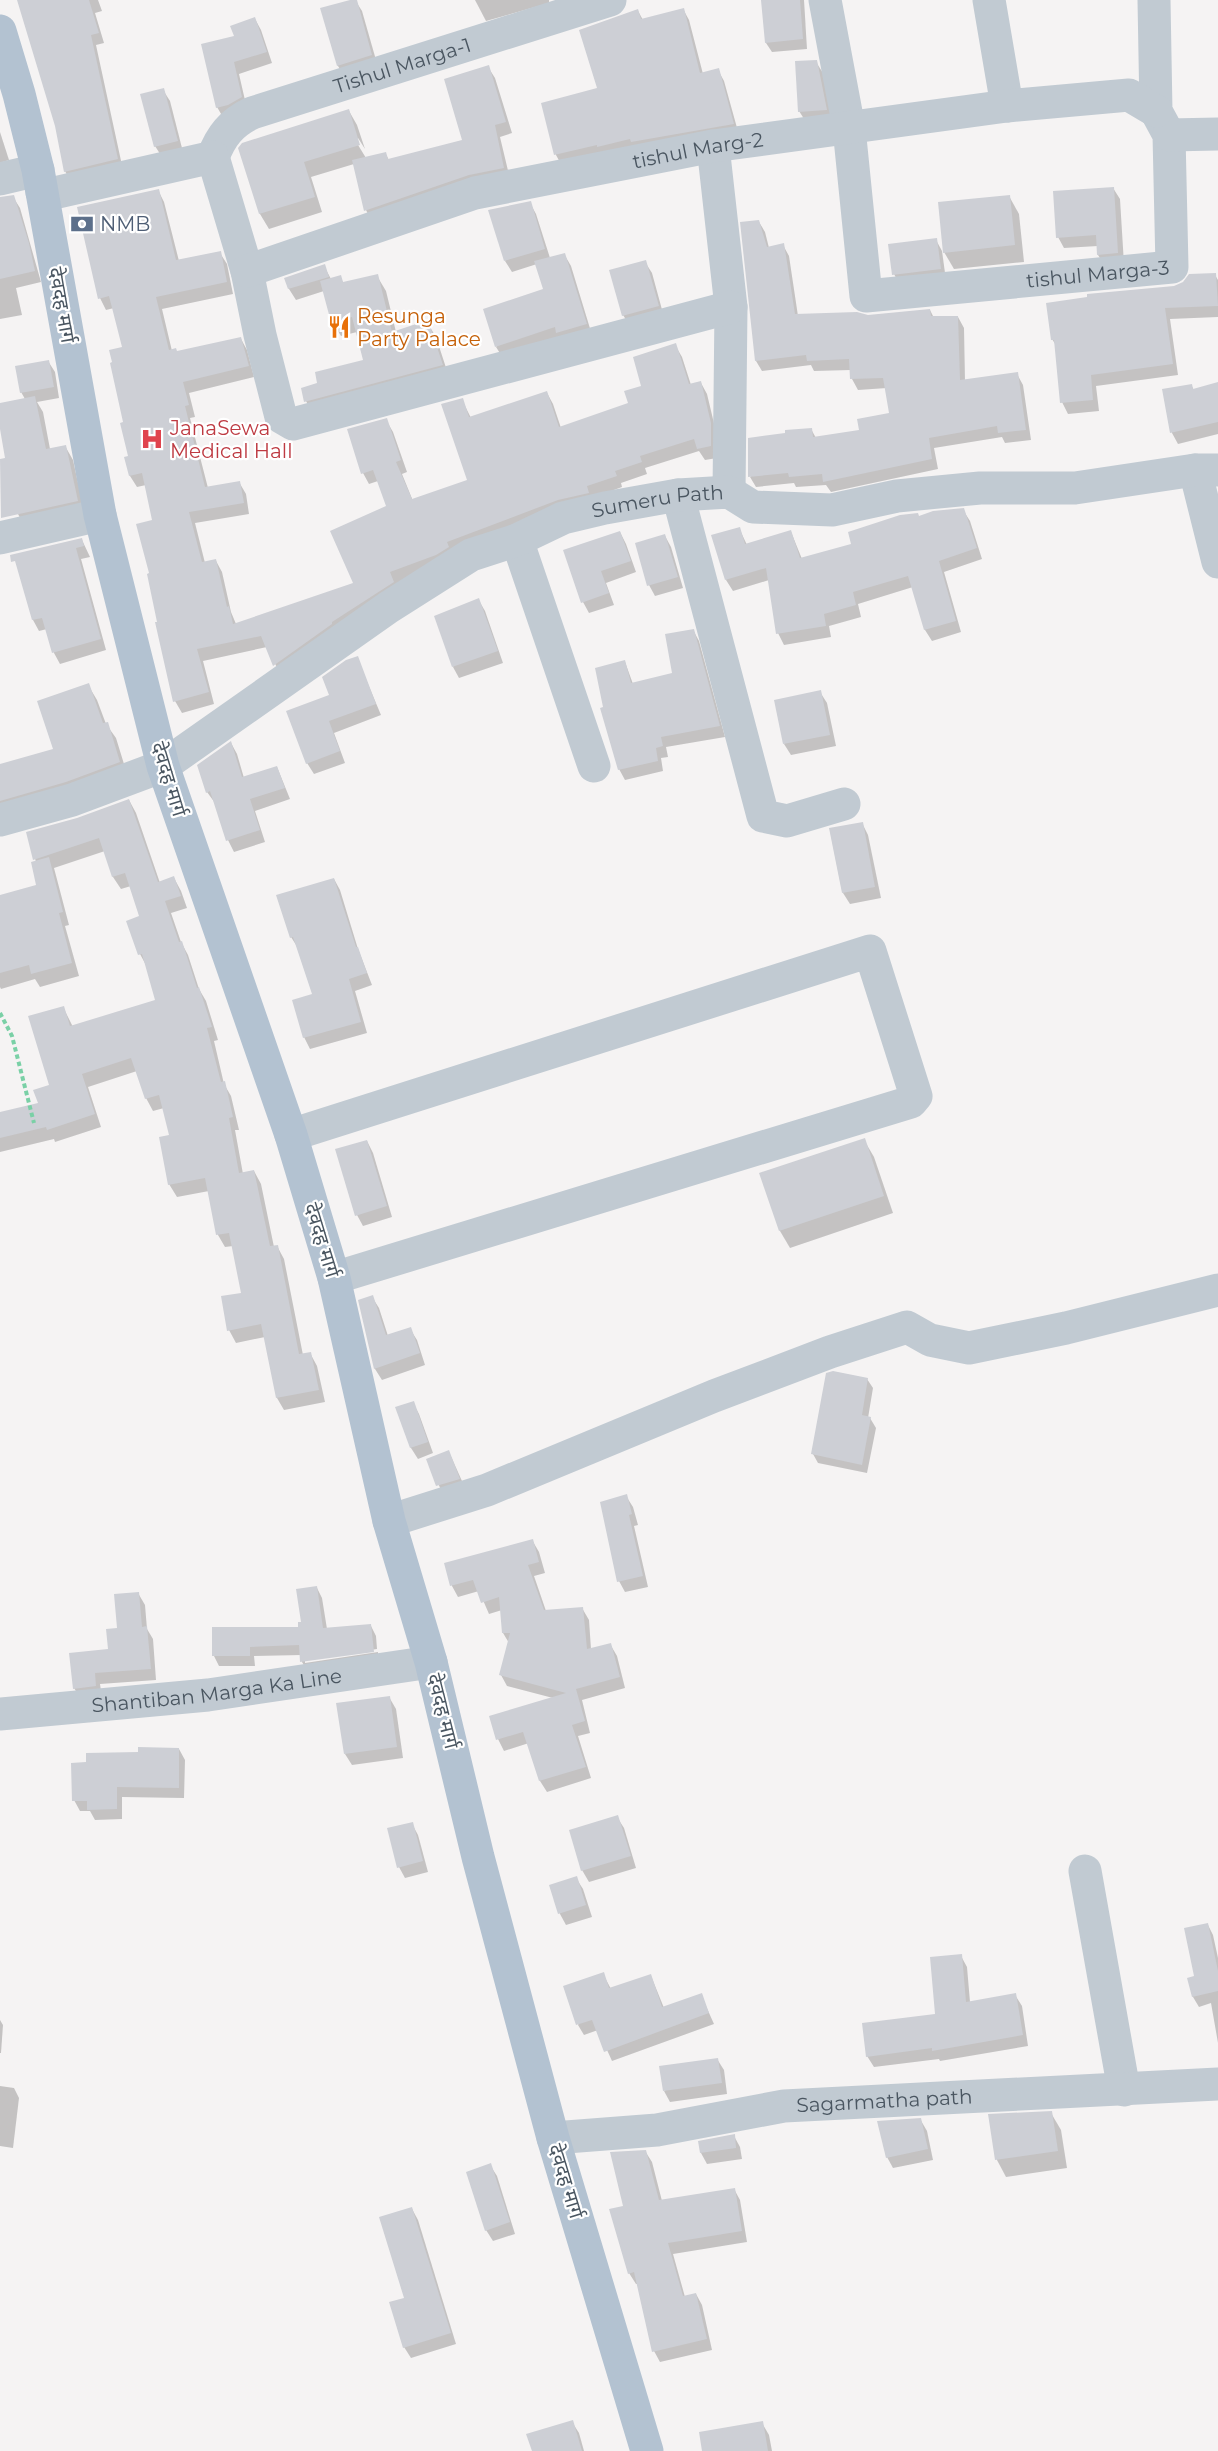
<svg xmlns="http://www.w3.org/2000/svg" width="1218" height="2451" viewBox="0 0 1218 2451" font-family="Montserrat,'Noto Sans Devanagari',sans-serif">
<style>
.shadow{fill:#0003}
.building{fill:#cdcfd5}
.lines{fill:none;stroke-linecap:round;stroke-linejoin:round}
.path{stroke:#7ad0a6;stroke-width:4;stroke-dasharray:4.5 3;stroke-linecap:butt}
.minor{stroke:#c1cad2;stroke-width:33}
.major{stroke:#b3c2d1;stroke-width:33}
.labels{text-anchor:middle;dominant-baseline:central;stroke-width:4.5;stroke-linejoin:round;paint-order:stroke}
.street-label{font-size:20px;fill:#4a5661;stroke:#fff}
.service-label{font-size:20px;fill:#4e5e75;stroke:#fff;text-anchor:start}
.food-label{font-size:20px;fill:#c56008;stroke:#fff;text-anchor:start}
.health-label{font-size:20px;fill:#be3a42;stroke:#fff;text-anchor:start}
</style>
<rect width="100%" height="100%" fill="#f5f3f3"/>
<g class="shadow">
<path d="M27 0H98L102 11 95 13 104 43 96 45 123 170 71 182 65 171 57 126Z"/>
<path d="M355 0 362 11 378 67 345 77 338 66 322 9Z"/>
<path d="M475 0H549V3L486 21Z"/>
<path d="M762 0H804L807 49 772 52 766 43Z"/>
<path d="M683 9 689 20 703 74 718 70 724 81 739 135 562 166 556 155 543 104 599 89 638 11 643 20Z"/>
<path d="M255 19 261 30 272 63 239 74 247 109 224 119 217 107 236 37Z"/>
<path d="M816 62 823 73 832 121 806 122 799 111Z"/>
<path d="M488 67 495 78 512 133 500 137 510 179 372 222 366 210 354 164 311 177 322 212 269 229 260 214 240 148 349 111 357 125 365 149 358 138 355 140 366 158 385 153 389 160 464 141Z"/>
<path d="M163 90 170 101 183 152 162 157 155 146Z"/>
<path d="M0 132 9 160 0 163Z"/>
<path d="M1113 188 1120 199 1124 264 1105 266 1098 255V246L1064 248 1058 237Z"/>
<path d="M158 190 164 202 179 261 220 253 227 264 233 294 162 309 172 351 177 353 241 339 247 350 254 377 189 393 195 417 190 418 208 488 239 482 246 494 249 514 195 523 205 563 216 561 222 572 231 612 236 624 355 584 388 506 378 481 369 484 363 473 386 420 393 432 407 472 402 474 413 501 469 481 462 400 471 418 547 393 553 404 561 428 630 404 675 345 682 357 691 385 701 383 707 394 717 436V458L705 460 699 451 645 468 647 474 621 483 622 487 592 498 281 676 267 647 203 661 214 704 182 713 175 701 151 574 154 521 146 485 137 487 130 476 126 459 130 458 125 423 123 348 114 308 106 310 100 298Z"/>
<path d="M1009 196 1019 214 1024 262 954 269 944 252Z"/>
<path d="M13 197 20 208 41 282 16 288 22 315 0 319V198Z"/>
<path d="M530 203 536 214 550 258 564 254 571 266 592 335 503 358 496 347 545 290 537 264 512 272 505 261Z"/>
<path d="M759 222 765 232 769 248 783 245 789 256 798 316H868L930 310 934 318 958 317 964 328 965 381 1017 374 1023 385 1031 440 1005 443 1002 437 934 448 938 469 831 492 826 485 796 487 794 483 756 487 750 477 811 429 816 438 860 431 891 414 887 388 858 390 852 379 851 370 814 371 811 365 762 371 756 361Z"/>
<path d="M936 240 942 251 946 280 900 285 894 274Z"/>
<path d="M645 262 652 273 664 317 630 326 623 315Z"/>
<path d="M324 266 331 279 340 277 344 284 377 276 386 291 396 332 427 322 436 337 450 380 314 416 306 401 319 385 365 362 357 332 341 336 332 322 324 291 296 300 289 289 286 279Z"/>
<path d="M1215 275 1218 280V317L1170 319 1178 375 1096 386 1099 411 1068 414 1062 402 1057 347 1052 339 1174 287Z"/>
<path d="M48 361 55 372 59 398 37 402 43 412 50 449 65 446 73 460 85 515 26 529 18 514 0 421V404L25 399 21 392Z"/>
<path d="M1218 384V434L1178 444 1172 433 1163 391 1191 385 1194 390Z"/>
<path d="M963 510 970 521 982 559 944 572 961 632 932 641 925 630 913 587 858 604 861 617 829 626 831 637 784 645 778 633 769 580 733 591 726 580 739 528 747 545 791 532 802 559 853 545 919 518Z"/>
<path d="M620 532 626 544 636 572 606 583 614 605 589 613 583 602Z"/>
<path d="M665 536 671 547 683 588 655 596 649 585Z"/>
<path d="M82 540 90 557 81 559 106 650 60 664 54 653 47 629 39 631 33 620 18 567Z"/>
<path d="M478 599 485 611 503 663 459 678 453 667Z"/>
<path d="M693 630 699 641 725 737 666 747 668 757 661 758 663 771 625 780 619 769 605 708 625 662 633 684 674 674Z"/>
<path d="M357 658 381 715 334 733 345 763 314 774 307 763 331 696Z"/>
<path d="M88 685 97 700 106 724 116 738 128 777 0 819V766L55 750Z"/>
<path d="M820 692 827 703 836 746 791 755 784 744Z"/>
<path d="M231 743 237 754 244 778 277 767 290 799 255 811 265 842 234 852 228 840 215 803 207 792Z"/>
<path d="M129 800 136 813 160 883 174 878 181 891 187 908 171 913 181 942 188 955 199 989 206 1001 218 1040 214 1041 224 1084 231 1096 239 1130H235L243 1174 254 1171 261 1184 274 1247 277 1246 284 1259 303 1355 310 1353 317 1366 325 1402 284 1410 277 1398 265 1337 236 1343 229 1330 243 1294 233 1246 225 1247 218 1235 209 1191 177 1197 169 1184 171 1137 164 1108 153 1111 146 1098 137 1071 88 1087 101 1127 55 1142 54 1139 0 1152V1114L40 1104 51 1086 63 1007 73 1027 157 1001 147 967 140 954 141 917 131 886 121 889 113 877 105 851 54 868 69 925 65 926 79 976 40 987 35 979 1 989 0 987V898L38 886 36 862 28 833 77 819Z"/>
<path d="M862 823 868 835 881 898 850 904 843 893Z"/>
<path d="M334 879 340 890 358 949 372 985 355 991 367 1033 310 1049 304 1037 314 996 298 948 291 937Z"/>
<path d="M864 1140 874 1157 893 1213 790 1248 780 1231 761 1174Z"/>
<path d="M367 1141 373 1153 392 1217 363 1226 357 1215Z"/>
<path d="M372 1297 379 1308 388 1336 410 1329 417 1340 425 1365 382 1380 375 1369 360 1301Z"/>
<path d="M867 1379 873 1388 868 1418H870L876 1428 867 1473 818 1463 813 1454Z"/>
<path d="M413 1403 419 1414 433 1453 418 1459 411 1448 397 1408Z"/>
<path d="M449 1452 466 1490 444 1497 428 1460Z"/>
<path d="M626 1496 633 1507 638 1525 634 1526 648 1587 625 1592 619 1581Z"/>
<path d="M532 1540 539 1552 545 1573 534 1576 546 1611 582 1608 589 1620 591 1649 610 1644 617 1656 625 1688 582 1700 590 1733 578 1736 591 1778 547 1792 540 1781 529 1743 504 1751 498 1739 553 1698 507 1686 501 1675 509 1643 503 1633 502 1610 489 1614 479 1591 458 1597 452 1586 446 1564Z"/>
<path d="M317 1588 322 1598 327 1629 371 1626 376 1636 377 1649 305 1660V1663L378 1652V1661L308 1672 302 1662V1655L254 1656 255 1666H219L214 1656 300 1628Z"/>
<path d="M138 1593 145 1605 147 1629 153 1639 156 1680 100 1684 102 1697 81 1699 74 1688 109 1651Z"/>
<path d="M389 1697 396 1709 403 1758 352 1765 345 1754Z"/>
<path d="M179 1749 185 1760 184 1798 122 1797V1819L95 1820 90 1811H80L74 1800 139 1753Z"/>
<path d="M617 1817 624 1828 636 1868 589 1882 582 1870Z"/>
<path d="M412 1824 418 1835 428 1872 405 1878 399 1867Z"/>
<path d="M576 1878 583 1889 592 1917 566 1925 560 1914 551 1886Z"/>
<path d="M1208 1925 1213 1935 1218 1958V2043L1211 2003 1199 2007 1193 1997 1189 1979 1196 1977Z"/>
<path d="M961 1956 967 1967 970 2002 1015 1995 1022 2006 1028 2046 940 2061 939 2059 874 2067 867 2056 936 2015Z"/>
<path d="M603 1974 611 1989 651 1976 664 2008 701 1995 714 2024 612 2061 598 2030 584 2035 578 2025Z"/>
<path d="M0 2020 3 2025 1 2053H0Z"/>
<path d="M717 2059 724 2070 727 2094 670 2102 664 2091Z"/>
<path d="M0 2086 14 2088 19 2098 13 2148 0 2146Z"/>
<path d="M1051 2113 1061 2130 1067 2168 1006 2177 997 2160 990 2116Z"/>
<path d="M920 2119 927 2131 933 2160 893 2168 887 2157Z"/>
<path d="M734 2136 740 2147 742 2159 707 2164 701 2153 700 2143Z"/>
<path d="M645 2151 652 2162 662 2201 734 2189 740 2200 747 2242 673 2254 685 2297 696 2294 702 2305 712 2350 660 2362 654 2351 638 2284H636L629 2273Z"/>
<path d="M490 2165 497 2176 515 2234 493 2241 486 2230Z"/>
<path d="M412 2209 418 2220 456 2344 411 2358 404 2347Z"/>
<path d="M572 2422 579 2433 584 2451H533Z"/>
<path d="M762 2423 769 2435 772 2451H703Z"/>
</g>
<g class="building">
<path d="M17 0H89L99 33 91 35 118 159 64 172 55 126Z"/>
<path d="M350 0H357L372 55 337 66 320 8Z"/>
<path d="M761 0H800L803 39 765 43Z"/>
<path d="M684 8 700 73 719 68 734 124 631 142 630 139 597 147V145L554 155 541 103 597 88 579 30 638 9 641 19Z"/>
<path d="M255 17 267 52 234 62 242 97 228 105 216 108 201 44 234 36 230 26Z"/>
<path d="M817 60 827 110 798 112 795 61Z"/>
<path d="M489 65 506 122 495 125 504 168 469 175 364 211 352 160 386 152 388 159 462 140 444 79Z"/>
<path d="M164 88 178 141 154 147 140 94Z"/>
<path d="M349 109 360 145 304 162 315 197 259 214 238 148 242 143Z"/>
<path d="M1114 187 1118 253 1097 255 1096 235 1056 238 1053 191Z"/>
<path d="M159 189 176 260 221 251 227 282 156 297 169 350 176 348 177 351 241 337 249 366 183 382 189 405 185 406 205 487 240 481 244 503 189 512 202 562 216 559 227 607 229 606 233 624 353 583 330 531 386 506 373 470 361 474 347 429 387 418 401 460 396 462 412 499 467 480 441 404 463 398 469 417 547 391 559 427 628 403 624 391 641 386 633 357 676 343 689 384 701 381 711 423V446L697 449 694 439 640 456 642 462 615 471 617 476 587 486 589 493 558 500 447 542 449 547 436 555 390 572 394 582 332 622V624L273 666 261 636 197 649 209 692 173 702 155 622H157L147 574 149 573 136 524 152 520 142 473 129 476 124 457 128 456 120 423 123 422 110 363 112 362 109 350 122 347 109 296 98 299 77 207Z"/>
<path d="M14 195 29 243 35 271 0 279V197Z"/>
<path d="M1010 195 1015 245 943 253 938 202Z"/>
<path d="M531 201 545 249 504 261 488 210Z"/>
<path d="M759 220 767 247 784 243 795 314 857 312 868 315 930 309 931 316H958L960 380 1018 372 1026 430 998 433 997 426 929 438 932 459 823 482 822 474 789 477 788 473 748 477V438L785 433V430L812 428 813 437 859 430 857 419 889 413 883 378 850 379 849 359 807 361 806 355 755 361 740 222Z"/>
<path d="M937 238 941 269 892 275 888 244Z"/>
<path d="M565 253 587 324 556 333 555 327 495 347 483 309 543 289 534 261Z"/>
<path d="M646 260 659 306 622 316 609 270Z"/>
<path d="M325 264 329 277 288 289 284 278Z"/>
<path d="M1216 273 1218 306 1165 308 1173 364 1091 375 1093 400 1060 403 1054 340H1051L1046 303 1087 297V294L1174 286 1183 282 1189 274Z"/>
<path d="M378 274 392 332 428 320 443 365 304 402 301 388 317 383 315 372 363 360 352 317 331 322 320 281 341 275 343 282Z"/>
<path d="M49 360 54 387 20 393 15 366Z"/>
<path d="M1218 382V422L1170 433 1162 389 1192 384 1193 389Z"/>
<path d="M35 396 46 449 66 445 78 501 1 518 0 459 5 458 0 429V403Z"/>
<path d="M964 508 977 548 939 561 956 621 924 630 908 576 853 592 856 605 824 614 826 626 776 634 766 568 725 580 711 535 740 527 745 544 791 530 800 558 851 544 848 532 900 515 918 513 919 516 933 511Z"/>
<path d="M620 531 631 561 601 571 609 593 581 603 563 550Z"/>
<path d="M665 534 678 577 647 586 635 543Z"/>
<path d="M82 538 84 546 76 548 101 639 52 653 42 618 32 620 15 561 11 562 10 555Z"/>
<path d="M479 598 498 651 452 667 434 616Z"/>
<path d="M694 629 720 726 661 737 663 746 656 748 658 761 618 770 600 708 603 707 595 668 625 660 631 683 672 673 665 634Z"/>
<path d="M358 656 376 704 329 721 340 751 306 764 286 711 329 695 322 677 346 660Z"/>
<path d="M89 683 103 723 108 722 120 762 66 782 0 801V764L53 749 37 701Z"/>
<path d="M821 690 830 735 783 744 774 700Z"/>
<path d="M231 741 242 777 277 766 285 788 250 799 260 830 226 841 210 791 206 793 197 765Z"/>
<path d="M129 799 158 882 174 876 181 896 165 901 179 942 182 941 197 988 199 987 212 1027 207 1028 221 1082 225 1081 233 1117 229 1118 239 1173 254 1170 270 1246 278 1245 299 1354 311 1352 319 1390 276 1398 261 1324 227 1331 221 1296 241 1293 229 1233 216 1235 205 1178 168 1185 159 1137 169 1135 159 1095 145 1099 131 1058 82 1074 95 1114 47 1130 46 1127 0 1138V1112L38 1103 33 1090 49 1085 28 1016 64 1006 70 1026 155 1000 142 954 138 955 126 921 139 916 125 873 112 877 99 838 33 860 26 832 77 818Z"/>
<path d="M863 822 875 887 842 893 829 828Z"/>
<path d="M49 857 63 912 59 913 72 963 31 974 29 965 0 973V895L36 885 31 862Z"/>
<path d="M334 878 356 947H358L367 973 349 979 361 1022 303 1038 292 1000 312 994 293 937 290 938 276 895Z"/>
<path d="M865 1138 884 1196 779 1231 759 1173Z"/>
<path d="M367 1140 387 1206 355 1216 335 1149Z"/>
<path d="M373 1295 386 1335 411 1327 420 1353 374 1369 358 1300Z"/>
<path d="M833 1371 868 1378 862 1415 871 1417 862 1465 811 1454 826 1373Z"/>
<path d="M414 1401 428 1442 410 1448 395 1407Z"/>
<path d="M449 1450 460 1479 436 1486 426 1459Z"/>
<path d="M627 1494 632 1514 629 1515 643 1576 617 1582 600 1502Z"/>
<path d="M533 1539 539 1562 528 1565 544 1610 583 1607 587 1649 611 1643 620 1677 576 1689 585 1721 572 1725 586 1767 539 1781 523 1732 496 1740 489 1716 566 1693 499 1675 510 1633H502L499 1597 481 1603 473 1580 450 1586 444 1563Z"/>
<path d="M317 1586 323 1628 371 1624 374 1652 300 1662 299 1645 250 1647V1656H212V1627H298V1622H301L296 1589Z"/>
<path d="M139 1592 142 1627 147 1626 151 1669 95 1673 96 1686 73 1689 69 1653 108 1649 106 1629 117 1628 114 1594Z"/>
<path d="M390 1696 397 1747 344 1754 336 1703Z"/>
<path d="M138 1747 179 1748V1788L117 1787V1809L87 1810V1801H72L71 1763 86 1762V1753L138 1752Z"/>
<path d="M618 1815 631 1856 581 1871 569 1830Z"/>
<path d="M413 1822 423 1861 397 1868 387 1828Z"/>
<path d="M577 1876 586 1905 558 1914 549 1885Z"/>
<path d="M1208 1923 1218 1971V1991L1192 1997 1187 1978 1194 1976 1184 1928Z"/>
<path d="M962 1954 966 2002 1016 1993 1023 2035 932 2051V2048L866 2057 862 2023 935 2014 930 1957Z"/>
<path d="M604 1972 609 1988 651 1974 662 2007 702 1993 709 2013 604 2052 592 2020 576 2025 563 1986Z"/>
<path d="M718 2058 722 2083 663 2091 659 2066Z"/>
<path d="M1052 2111 1058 2151 995 2160 988 2114Z"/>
<path d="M921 2118 928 2149 886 2158 877 2121Z"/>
<path d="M735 2134 736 2148 700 2153 698 2141Z"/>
<path d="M646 2150 659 2200 735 2188 742 2231 668 2243 683 2296 696 2293 707 2339 652 2352 634 2272 628 2274 609 2209 623 2206 610 2152Z"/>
<path d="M491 2163 510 2222 485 2231 466 2172Z"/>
<path d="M412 2207 451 2333 403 2348 389 2302 404 2298 379 2217Z"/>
<path d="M573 2420 582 2451H532L526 2434Z"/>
<path d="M763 2421 768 2451H702L699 2432Z"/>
</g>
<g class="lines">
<path class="path" d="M0 1013 12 1036 34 1123"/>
<g class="minor">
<path id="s1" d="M825 0 849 128 866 296 1172 267 1169 135 1156 111 1154 0"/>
<path d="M989 0 1007 106"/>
<path d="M1169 135 1218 134"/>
<path d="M713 146 731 307 729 492"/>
<path id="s2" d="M213 157C221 136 231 123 252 113L610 0"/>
<path d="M0 179 38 170"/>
<path d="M42 192 54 193 213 157 247 271 260 335 281 417 293 424 731 307"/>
<path id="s3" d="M247 271 475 193 713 146 1007 106 1129 95 1156 111"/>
<path d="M1195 470 1218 562"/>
<path d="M678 495 763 816 787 821 844 804"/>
<path d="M0 538 100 515"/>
<path d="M517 540 594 766"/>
<path id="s4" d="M0 820 72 800 163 766 389 607 471 555 517 540 563 518 605 508 678 495 729 492 753 507 832 510 897 496 980 488H1075L1195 470H1218"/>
<path d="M291 1135 870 951 916 1096 911 1102 334 1278"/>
<path d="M389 1521 487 1490 714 1396 830 1352 907 1327 930 1340 969 1348 1066 1328 1218 1290"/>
<path id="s5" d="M0 1714 208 1695 431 1662"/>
<path d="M1085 1871 1124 2090"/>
<path id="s6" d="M553 2138 657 2130 784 2106 1218 2084"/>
</g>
<path class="major" d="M0 31 19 94 38 170 100 515 163 766 291 1135 334 1278 389 1521 431 1662 478 1857 553 2138 647 2451"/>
</g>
<defs>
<g id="bank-bare" transform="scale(1.8)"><path d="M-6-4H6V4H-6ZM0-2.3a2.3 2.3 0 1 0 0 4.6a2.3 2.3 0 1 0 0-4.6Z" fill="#5c6f8a" stroke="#fff" stroke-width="2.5" paint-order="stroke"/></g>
<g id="restaurant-bare" transform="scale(1.8)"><path d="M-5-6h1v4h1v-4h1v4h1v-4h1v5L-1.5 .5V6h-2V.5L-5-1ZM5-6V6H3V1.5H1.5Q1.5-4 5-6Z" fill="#e8710a" stroke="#fff" stroke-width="2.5" paint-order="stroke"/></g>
<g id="hospital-bare" transform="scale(1.8)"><path d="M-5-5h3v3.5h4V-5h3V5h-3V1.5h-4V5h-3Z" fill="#e0444e" stroke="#fff" stroke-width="2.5" paint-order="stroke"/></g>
</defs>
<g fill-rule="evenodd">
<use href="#bank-bare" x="82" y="224"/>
<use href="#restaurant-bare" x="339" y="327"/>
<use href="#hospital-bare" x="152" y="439"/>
</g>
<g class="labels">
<g class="street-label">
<text stroke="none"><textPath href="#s2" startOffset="218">Tishul Marga-1</textPath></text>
<text stroke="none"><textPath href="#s3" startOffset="468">tishul Marg-2</textPath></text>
<text stroke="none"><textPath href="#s1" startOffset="532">tishul Marga-3</textPath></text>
<text transform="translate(62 305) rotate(80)">देवदह मार्ग</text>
<text stroke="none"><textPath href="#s4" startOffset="741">Sumeru Path</textPath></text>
<text transform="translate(169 779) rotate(73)">देवदह मार्ग</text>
<text transform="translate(322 1240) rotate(73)">देवदह मार्ग</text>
<text stroke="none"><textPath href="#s5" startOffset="218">Shantiban Marga Ka Line</textPath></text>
<text transform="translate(443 1711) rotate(76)">देवदह मार्ग</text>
<text stroke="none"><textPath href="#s6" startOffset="334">Sagarmatha path</textPath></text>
<text transform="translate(566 2181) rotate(73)">देवदह मार्ग</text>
</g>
<g class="service-label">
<text x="100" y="224">NMB</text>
</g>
<g class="food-label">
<text x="357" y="316">Resunga<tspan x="357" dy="23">Party Palace</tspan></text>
</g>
<g class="health-label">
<text x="170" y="428">JanaSewa<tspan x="170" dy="23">Medical Hall</tspan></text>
</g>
</g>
</svg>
